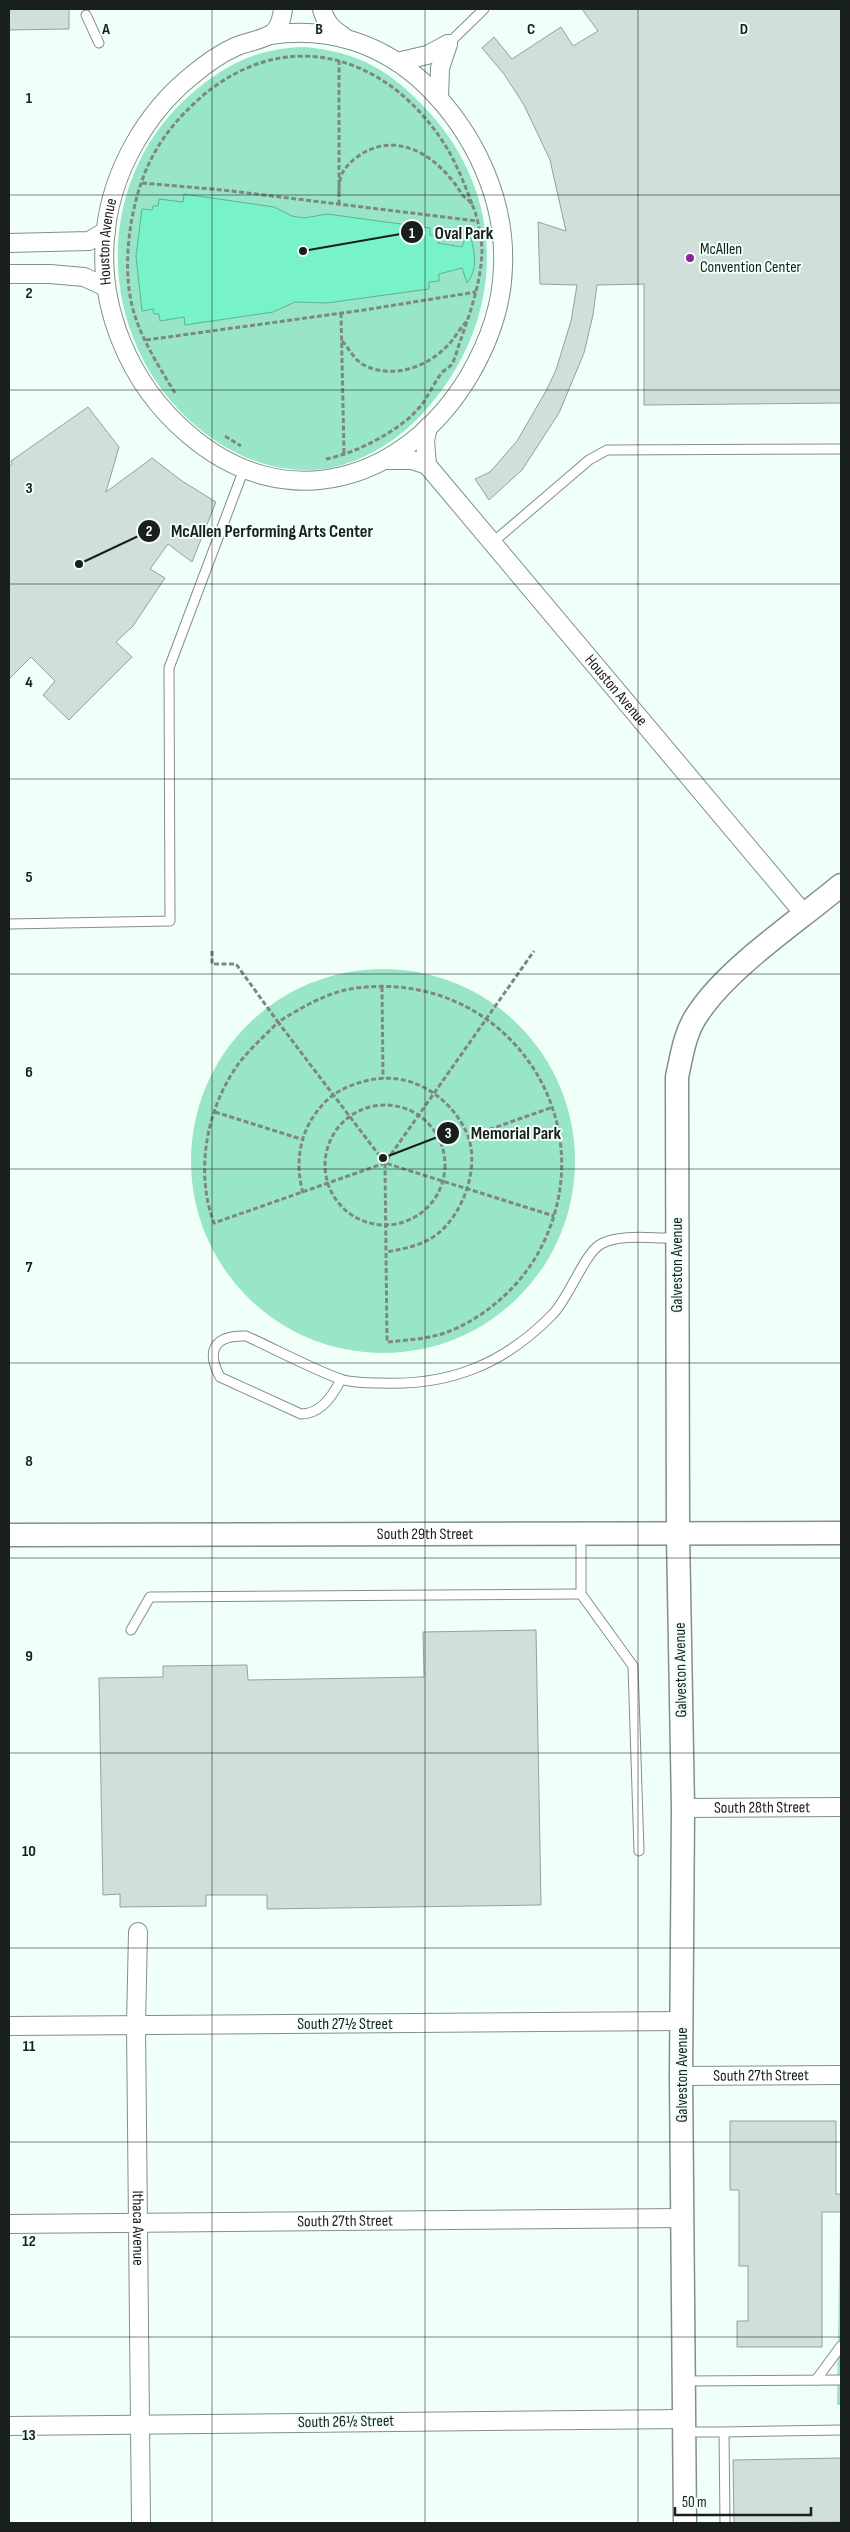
<svg xmlns="http://www.w3.org/2000/svg" width="850" height="2532" viewBox="0 0 850 2532" font-family="'Sofia Sans Condensed',sans-serif">
<style>
.green{fill:#98e5c8}
.water{fill:#78f2c9;stroke:#5cb395}
.building{fill:#d1dfda;stroke:#94a29c}
.lines{fill:none;stroke-linecap:round;stroke-linejoin:round}
.service-casing{stroke:#828f8a;stroke-width:11}
.minor-casing{stroke:#828f8a;stroke-width:20}
.tertiary-casing{stroke:#828f8a;stroke-width:25}
.path{stroke:#7e8883;stroke-width:3;stroke-dasharray:5 2.5;stroke-linecap:butt}
.service{stroke:#fff;stroke-width:9}
.minor{stroke:#fff;stroke-width:18}
.tertiary{stroke:#fff;stroke-width:22}
.grid{fill:none;stroke:#191f1c;stroke-width:1;stroke-opacity:0.55}
.poi-dot{fill:#802896;stroke:#f1fff9;stroke-width:2}
.labels{text-anchor:middle;dominant-baseline:central;stroke-width:4;stroke-linejoin:round;paint-order:stroke}
.street-label{font-size:16px;fill:#191f1c;stroke:#f1fff9}
.poi-label{font-size:16px;fill:#191f1c;stroke:#f1fff9;text-anchor:start}
.grid-label{font-size:16px;text-anchor:middle;font-weight:bold;fill:#191f1c;stroke:#f1fff9;stroke-width:4;stroke-linejoin:round;paint-order:stroke}
.leader{fill:none;stroke:#191f1c;stroke-width:2}
.callout-dot{fill:#191f1c;stroke:#f1fff9;stroke-width:2}
.mark-label{font-size:15px;text-anchor:middle;font-weight:bold;fill:#fff}
.callout-label{font-size:18px;text-anchor:middle;font-weight:bold;fill:#191f1c;stroke:#f1fff9;stroke-width:4;stroke-linejoin:round;paint-order:stroke}
</style>
<rect width="100%" height="100%" fill="#f1fff9"/>
<g class="green">
<path d="M304 47C359 52 390 70 427 110 511 200 504 325 423 413 394 445 348 472 303 470 263 469 227 452 196 426 93 338 90 176 197 89 230 62 261 48 304 47Z"/>
<circle cx="383" cy="1161" r="192"/>
<path d="M841 2143V2405H837Z"/>
</g>
<path class="water" d="M184 194 274 207 292 216 304 218 327 214 430 228V235L439 236 438 243 462 247 467 233 470 234C474 251 479 268 467 283L462 268 439 274V281L429 282V289L327 303 295 302 273 312 185 325 184 317 160 321 159 314H154L153 309 142 311 136 256 142 209 152 210 153 206H158L159 199 183 202Z"/>
<g class="building">
<path d="M9 9H69V29L9 30Z"/>
<path d="M582 9H841V403L644 405V284L597 285 593 315 584 353 559 413 522 470 489 500 475 479 490 472 517 441 546 391 556 370 571 321 577 285 540 284 538 222 566 231 550 160 524 105 504 74 482 48 494 37 512 59 561 27 573 46 598 31Z"/>
<path d="M88 407 119 447 106 492 152 458 182 481 216 502 192 562 168 544 150 569 165 578 133 626 116 642 132 657 69 720 43 695 55 681 31 657 9 679V467L12 464 11 461Z"/>
<path d="M536 1630 541 1905 267 1909V1895H206V1906L120 1907V1894L103 1895 99 1678 163 1677V1666L247 1665 248 1680 424 1677 423 1632Z"/>
<path d="M730 2121H836V2194H841V2212H822V2347H737V2321H748V2266H739V2190H730Z"/>
<path d="M841 2458V2522L734 2523 733 2460Z"/>
</g>
<g class="lines">
<g class="service-casing">
<g id="service">
<path d="M86 15 99 43"/>
<path d="M448 44 484 9"/>
<path d="M492 543 589 460 607 450 841 449"/>
<path d="M9 924 170 921 169 668 244 469"/>
<path d="M341 1379C333 1396 321 1414 301 1414L220 1377C205 1349 216 1335 246 1336 277 1350 308 1367 340 1379 352 1383 368 1383 381 1383 450 1386 504 1364 552 1315 568 1300 585 1252 601 1244 622 1233 654 1239 676 1238"/>
<path d="M581 1534V1594L633 1666 639 1851"/>
<path d="M131 1630 150 1597 581 1594"/>
<path d="M816 2380 841 2346"/>
<path d="M684 2381 841 2380"/>
<path d="M684 2432H724L725 2523"/>
<path d="M724 2432 841 2430"/>
</g>
</g>
<g class="minor-casing">
<g id="minor">
<path d="M322 9C325 22 332 29 343 36"/>
<path id="s1" d="M270 35C329 26 383 44 426 85 474 132 506 199 503 267 502 306 489 342 469 376 406 481 286 519 188 434 129 384 96 305 106 228 113 171 145 114 190 77 203 66 219 54 235 47 246 42 263 40 273 33 280 27 282 18 283 9"/>
<path d="M397 62 427 55 448 44"/>
<path d="M439 98 440 68 448 44"/>
<path d="M9 243 89 241 106 231"/>
<path d="M9 274H50L84 277 106 287"/>
<path d="M385 460H412L427 465 425 441 428 427"/>
<path id="s2" d="M427 465 805 915"/>
<path id="s3" d="M683 1808 841 1807"/>
<path id="s4" d="M138 1932 136 2025 141 2523"/>
<path d="M9 2026 682 2021"/>
<path id="s5" d="M681 2076 841 2075"/>
<path id="s6" d="M9 2224 683 2218"/>
<path d="M9 2426 684 2419"/>
</g>
</g>
<g class="tertiary-casing">
<g id="tertiary">
<path id="s7" d="M9 1535 841 1533"/>
<path d="M685 2523 681 2076 683 1808 678 1534 677 1077C682 1054 685 1031 699 1012 730 966 797 922 841 885"/>
</g>
</g>
<g class="path">
<path d="M142 183 223 190 477 221"/>
<path d="M339 192V204"/>
<path d="M341 313 344 453"/>
<path d="M146 340 364 310 476 292"/>
<path d="M342 341C349 348 353 358 362 364 390 380 427 368 448 345 455 338 460 328 467 321"/>
<path d="M175 393C161 370 145 345 136 319 125 288 126 251 132 218 142 167 160 134 199 99 280 27 379 50 439 136 454 157 463 180 472 204"/>
<path d="M225 436 241 446"/>
<path d="M326 459C357 453 404 429 423 403 429 394 434 383 441 374 444 370 449 368 452 364 456 357 458 346 461 339 471 310 481 282 482 251 482 241 477 211 471 203 468 199 463 197 461 193 439 157 397 128 357 157 343 168 339 175 339 192V61"/>
<path d="M212 951V964H236L278 1022C265 1036 248 1050 237 1066 206 1110 195 1173 214 1223L385 1163 534 951"/>
<path d="M382 987 383 1078"/>
<circle cx="385" cy="1165" r="60"/>
<path d="M215 1112 301 1139"/>
<path d="M468 1137 553 1107"/>
<path d="M385 1163 387 1342C408 1340 430 1339 450 1331 485 1317 518 1288 537 1255 613 1121 503 964 350 989 324 994 301 1008 278 1022L385 1163 554 1216"/>
<path d="M303 1193C294 1160 300 1128 325 1102 338 1089 357 1082 375 1079 415 1073 453 1099 468 1136 480 1169 462 1216 436 1235 421 1246 403 1249 386 1252"/>
</g>
<use href="#service" class="service"/>
<use href="#minor" class="minor"/>
<use href="#tertiary" class="tertiary"/>
</g>
<path class="grid" d="M212 9V2523M425 9V2523M638 9V2523M9 195H841M9 390H841M9 584H841M9 779H841M9 974H841M9 1169H841M9 1363H841M9 1558H841M9 1753H841M9 1948H841M9 2142H841M9 2337H841"/>
<circle class="poi-dot" cx="690" cy="258" r="5"/>
<g class="labels">
<g class="street-label">
<text stroke="none"><textPath href="#s1" startOffset="1038">Houston Avenue</textPath></text>
<text stroke="none"><textPath href="#s2" startOffset="294">Houston Avenue</textPath></text>
<text transform="translate(677 1265) rotate(-90)">Galveston Avenue</text>
<text stroke="none"><textPath href="#s7" startOffset="416">South 29th Street</textPath></text>
<text transform="translate(681 1670) rotate(-91)">Galveston Avenue</text>
<text stroke="none"><textPath href="#s3" startOffset="79">South 28th Street</textPath></text>
<text x="345" y="2024">South 27½ Street</text>
<text transform="translate(682 2075) rotate(-90)">Galveston Avenue</text>
<text stroke="none"><textPath href="#s5" startOffset="80">South 27th Street</textPath></text>
<text stroke="none"><textPath href="#s6" startOffset="336">South 27th Street</textPath></text>
<text stroke="none"><textPath href="#s4" startOffset="296">Ithaca Avenue</textPath></text>
<text transform="translate(346 2422) rotate(-1)">South 26½ Street</text>
</g>
<g class="poi-label">
<text x="700" y="249">McAllen<tspan x="700" dy="18">Convention Center</tspan></text>
</g>
</g>
<g class="grid-label">
<text x="106" y="34">A</text>
<text x="319" y="34">B</text>
<text x="531" y="34">C</text>
<text x="744" y="34">D</text>
<text x="29" y="103">1</text>
<text x="29" y="298">2</text>
<text x="29" y="493">3</text>
<text x="29" y="687">4</text>
<text x="29" y="882">5</text>
<text x="29" y="1077">6</text>
<text x="29" y="1272">7</text>
<text x="29" y="1466">8</text>
<text x="29" y="1661">9</text>
<text x="29" y="1856">10</text>
<text x="29" y="2051">11</text>
<text x="29" y="2246">12</text>
<text x="29" y="2440">13</text>
</g>
<path class="leader" d="M303 251L412 232M79 564L149 531M383 1158L448 1133"/>
<g class="callout-dot">
<circle cx="303" cy="251" r="5"/>
<circle cx="79" cy="564" r="5"/>
<circle cx="383" cy="1158" r="5"/>
<circle cx="412" cy="232" r="12"/>
<circle cx="149" cy="531" r="12"/>
<circle cx="448" cy="1133" r="12"/>
</g>
<g class="mark-label">
<text x="412" y="238">1</text>
<text x="149" y="536">2</text>
<text x="448" y="1138">3</text>
</g>
<g class="callout-label">
<text x="464" y="239">Oval Park</text>
<text x="272" y="537">McAllen Performing Arts Center</text>
<text x="516" y="1139">Memorial Park</text>
</g>
<rect width="850" height="2532" fill="none" stroke="#191f1c" stroke-width="20"/>
<path d="M675 2507v8h136v-8" fill="none" stroke="#191f1c" stroke-width="2.5"/>
<text x="682" y="2507" font-size="15" fill="#191f1c" stroke="#f1fff9" stroke-width="4" paint-order="stroke">50 m</text>
</svg>
